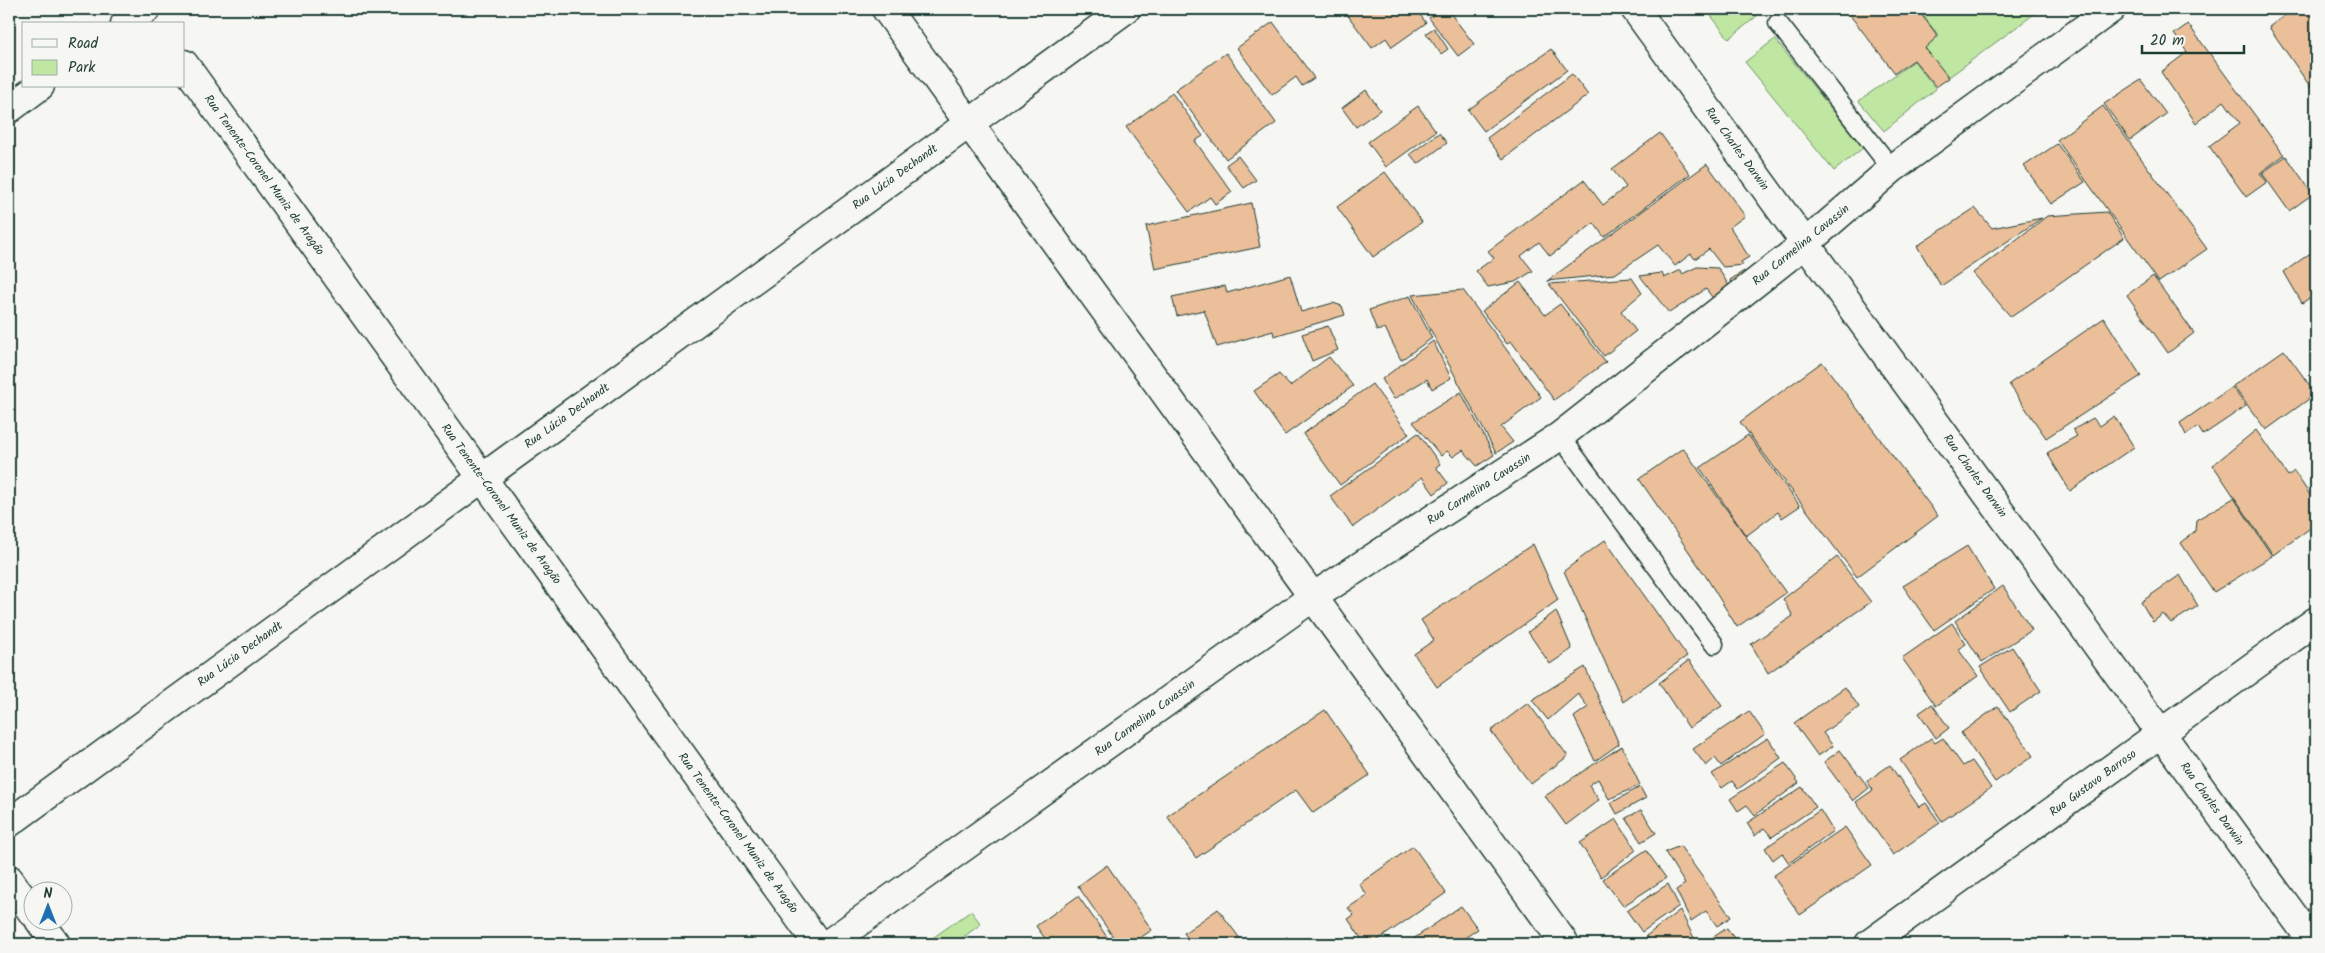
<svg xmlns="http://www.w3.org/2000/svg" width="2325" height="953" viewBox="0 0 2325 953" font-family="Kalam,sans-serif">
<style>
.green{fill:#bfe7a2;stroke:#6f926b}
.building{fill:#eabf99;stroke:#1f3d34}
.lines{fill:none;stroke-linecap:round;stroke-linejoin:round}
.service-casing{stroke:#1f3d34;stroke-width:21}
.minor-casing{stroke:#1f3d34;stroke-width:31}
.secondary-casing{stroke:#1f3d34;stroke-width:31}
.service{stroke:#f6f6f2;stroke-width:18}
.minor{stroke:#f6f6f2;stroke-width:28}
.secondary{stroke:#f6f6f2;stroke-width:28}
.labels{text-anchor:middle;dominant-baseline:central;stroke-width:5;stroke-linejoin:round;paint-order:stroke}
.street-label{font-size:12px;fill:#1f3d34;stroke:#f6f6f2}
</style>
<rect width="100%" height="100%" fill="#f6f6f2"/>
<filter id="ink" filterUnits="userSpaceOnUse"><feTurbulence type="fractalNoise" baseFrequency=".02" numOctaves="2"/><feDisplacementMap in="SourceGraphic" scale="10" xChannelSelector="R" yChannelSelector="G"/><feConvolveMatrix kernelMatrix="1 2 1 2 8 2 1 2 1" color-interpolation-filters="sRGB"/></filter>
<g filter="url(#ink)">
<g class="green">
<path d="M1706 9H1751L1757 16 1729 39Z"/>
<path d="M1918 9H2041L1949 77 1923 48 1939 36Z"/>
<path d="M1775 39 1863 148 1834 171 1745 62Z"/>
<path d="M1914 61 1936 89 1884 131 1859 101Z"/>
<path d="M971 911 981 924 954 944H924Z"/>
</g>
<g class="building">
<path d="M1343 9H1416L1426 23 1392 47 1386 38 1372 48Z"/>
<path d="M1442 9H1447L1474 44 1458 56 1429 18Z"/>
<path d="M1845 9H1917L1938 36 1925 48 1949 78 1936 87 1914 60 1895 73Z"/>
<path d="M2293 9H2316V95L2269 27Z"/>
<path d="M1273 22 1314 78 1302 86 1296 77 1272 95 1237 48Z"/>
<path d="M2188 24 2284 155 2260 173 2267 182 2246 197 2209 146 2240 123 2224 101 2196 123 2161 72 2187 52 2174 34Z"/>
<path d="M1434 28 1448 49 1441 54 1426 33Z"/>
<path d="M1551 49 1567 70 1484 131 1468 110Z"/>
<path d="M1226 53 1276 123 1226 159 1175 90Z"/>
<path d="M1572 74 1588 95 1503 159 1487 138Z"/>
<path d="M2141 80 2166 114 2130 140 2104 104Z"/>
<path d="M1366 90 1380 110 1356 127 1342 108Z"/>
<path d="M1172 93 1203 136 1195 141 1232 192 1215 204 1210 197 1189 212 1126 127Z"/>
<path d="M1418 106 1436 131 1386 167 1368 142Z"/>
<path d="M2103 106 2207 249 2159 282 2057 140Z"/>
<path d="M1439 133 1447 143 1418 164 1410 154Z"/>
<path d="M1660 133 1690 174 1604 237 1594 223 1550 256 1539 242 1521 256 1533 271 1515 282 1488 287 1476 271 1494 258 1488 251 1584 180 1603 205 1626 187 1612 169Z"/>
<path d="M2057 144 2085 182 2051 204 2024 166Z"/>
<path d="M1238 156 1256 180 1244 188 1226 165Z"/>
<path d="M2286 156 2313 194 2289 211 2262 173Z"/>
<path d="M1707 164 1745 216 1730 227 1749 257 1741 262 1743 265 1723 267 1709 249 1695 259 1691 254 1675 266 1658 245 1615 274 1547 281Z"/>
<path d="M1385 172 1422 222 1373 257 1337 207Z"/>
<path d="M1251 203 1260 247 1155 269 1146 226Z"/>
<path d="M1975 208 1992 228 2042 218 1941 286 1917 246Z"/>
<path d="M2107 212 2124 238 2011 317 1973 273 2047 216Z"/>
<path d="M2316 249V294L2302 303 2284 272Z"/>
<path d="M1697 267 1718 268 1731 289 1715 301 1706 289 1669 313 1640 276 1662 273 1664 278 1681 270 1682 274Z"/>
<path d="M1744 271 1751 282 1738 291 1730 280Z"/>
<path d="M1290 275 1301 312 1333 303 1342 306 1345 315 1274 336 1273 331 1217 347 1204 310 1177 316 1172 297 1225 286 1227 293Z"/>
<path d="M2153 276 2194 333 2168 353 2127 295Z"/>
<path d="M1632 278 1642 293 1621 311 1636 331 1604 356 1549 284Z"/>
<path d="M1520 282 1545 315 1560 304 1606 362 1554 400 1511 341 1507 344 1482 311Z"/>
<path d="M1463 290 1541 397 1501 427 1513 442 1496 453 1412 295Z"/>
<path d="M1410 296 1432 338 1401 360 1385 328 1377 331 1369 310Z"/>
<path d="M2104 318 2141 376 2046 438 2009 384Z"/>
<path d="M1328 326 1338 350 1312 361 1302 334Z"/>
<path d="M1433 341 1451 378 1432 389 1427 379 1394 399 1382 379Z"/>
<path d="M2284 350 2316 394 2266 430 2233 386Z"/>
<path d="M1329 357 1353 386 1285 435 1254 391 1279 374 1290 386Z"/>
<path d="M1822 362 1938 516 1857 577 1740 422Z"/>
<path d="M1372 384 1409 434 1340 485 1303 434Z"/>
<path d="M2232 387 2246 406 2203 435 2198 427 2186 435 2180 423Z"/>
<path d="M1461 392 1494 455 1477 466 1463 450 1453 457 1447 451 1441 456 1413 422Z"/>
<path d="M2114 416 2134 447 2070 491 2047 453 2077 436 2073 430 2093 418 2100 426Z"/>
<path d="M2256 430 2288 476 2294 471 2316 504V524L2273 555 2213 465Z"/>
<path d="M1418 433 1440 464 1436 467 1448 483 1434 494 1422 477 1353 527 1330 496Z"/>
<path d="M1748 435 1800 506 1782 518 1778 512 1746 536 1700 468Z"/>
<path d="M1683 448 1786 593 1737 627 1705 575 1639 479Z"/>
<path d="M2234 498 2272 556 2214 592 2181 543 2195 531 2196 520Z"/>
<path d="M1605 540 1687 656 1623 702 1564 571Z"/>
<path d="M1533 544 1558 600 1437 687 1414 654 1434 640 1421 620Z"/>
<path d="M1967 546 1994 589 1934 630 1903 586Z"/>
<path d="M1837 557 1871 602 1768 673 1751 644 1793 616 1783 599Z"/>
<path d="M2180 575 2198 606 2171 623 2163 614 2153 622 2141 602Z"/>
<path d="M2003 586 2032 630 1982 662 1955 621Z"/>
<path d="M1556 611 1572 649 1550 664 1528 632Z"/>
<path d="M1952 623 1966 644 1958 649 1978 676 1936 706 1902 658Z"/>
<path d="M2012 647 2041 691 2010 712 1980 667Z"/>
<path d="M1689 660 1722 706 1689 728 1659 683Z"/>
<path d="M1585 667 1619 744 1595 761 1574 717 1588 707 1578 694 1548 720 1532 700Z"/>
<path d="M1845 687 1859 707 1823 733 1833 746 1818 756 1794 723Z"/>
<path d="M1528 703 1568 756 1531 784 1491 731Z"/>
<path d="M1932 704 1949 728 1936 738 1919 713Z"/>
<path d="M1998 706 2033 756 1995 782 1961 733Z"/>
<path d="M1325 710 1370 775 1313 813 1296 790 1196 858 1167 816Z"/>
<path d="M1749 711 1765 734 1721 766 1715 758 1706 766 1693 749Z"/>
<path d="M1768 738 1781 758 1738 789 1732 781 1722 788 1712 774Z"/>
<path d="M1931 738 1935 743 1943 738 1963 766 1972 761 1991 788 1942 821 1900 760Z"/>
<path d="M1622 746 1640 785 1609 799 1598 779 1589 785 1599 800 1566 825 1545 796Z"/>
<path d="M1840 750 1869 788 1853 801 1824 762Z"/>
<path d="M1785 763 1799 783 1755 815 1747 805 1738 811 1730 799Z"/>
<path d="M1890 765 1919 807 1926 803 1940 823 1893 855 1856 802 1873 790 1867 781Z"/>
<path d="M1640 787 1646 798 1617 814 1611 803Z"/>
<path d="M1802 787 1816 807 1772 837 1764 828 1755 836 1747 823Z"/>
<path d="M1641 810 1656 833 1641 842 1626 818Z"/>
<path d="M1820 810 1833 831 1789 863 1782 853 1773 860 1765 848Z"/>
<path d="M1616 819 1636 850 1601 877 1580 843Z"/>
<path d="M1845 827 1872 865 1800 915 1773 876Z"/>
<path d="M1413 846 1446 893 1372 944H1365L1348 919 1354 915 1348 908 1367 895 1359 884Z"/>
<path d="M1680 846 1731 917 1717 926 1706 911 1691 921 1676 890 1685 884 1665 852Z"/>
<path d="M1646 850 1666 878 1623 906 1603 879Z"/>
<path d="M1107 865 1152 930 1131 944H1118L1078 886Z"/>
<path d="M1668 884 1679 906 1642 932 1627 911Z"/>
<path d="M1078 896 1112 944H1049L1036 926Z"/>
<path d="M1461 906 1478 929 1456 944H1406Z"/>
<path d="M1218 909 1241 940 1234 944H1192L1184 933Z"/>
<path d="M1680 910 1695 940 1688 944H1652L1646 936Z"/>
<path d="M1727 928 1738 944H1703Z"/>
<path d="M1287 937 1293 944H1277Z"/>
</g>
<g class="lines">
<g class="service-casing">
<g id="service">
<path d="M1778 23 1892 169"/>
<path d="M1560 436 1714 644"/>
</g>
</g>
<g class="minor-casing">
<g id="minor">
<path d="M886 9 1565 944"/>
<path d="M1635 9 2314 944"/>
<path d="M125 24 146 9"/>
<path d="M184 64 818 944"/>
<path d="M9 109 40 86"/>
<path d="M9 823 1126 9"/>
<path d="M9 879 32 912"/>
<path d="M39 920 56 944"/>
<path d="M1869 944 2316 621"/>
</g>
</g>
<g class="secondary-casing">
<path id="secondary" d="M828 944 1313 597 1560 436 1806 243 1892 169 2111 9"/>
</g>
<use href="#service" class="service"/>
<use href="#minor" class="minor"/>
<use href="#secondary" class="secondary"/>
</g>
</g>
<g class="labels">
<g class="street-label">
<text transform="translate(1737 149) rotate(54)">Rua Charles Darwin</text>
<text transform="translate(264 175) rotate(54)">Rua Tenente-Coronel Muniz de Aragão</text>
<text transform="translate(895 177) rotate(-36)">Rua Lúcia Dechandt</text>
<text transform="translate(1801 245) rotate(-39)">Rua Carmelina Cavassin</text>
<text transform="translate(567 416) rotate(-36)">Rua Lúcia Dechandt</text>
<text transform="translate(1975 476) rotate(54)">Rua Charles Darwin</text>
<text transform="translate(1479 489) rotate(-33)">Rua Carmelina Cavassin</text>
<text transform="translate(501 504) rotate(54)">Rua Tenente-Coronel Muniz de Aragão</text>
<text transform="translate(240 654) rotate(-36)">Rua Lúcia Dechandt</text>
<text transform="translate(1145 718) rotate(-36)">Rua Carmelina Cavassin</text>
<text transform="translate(2093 783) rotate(-36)">Rua Gustavo Barroso</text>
<text transform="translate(2212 804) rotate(54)">Rua Charles Darwin</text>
<text transform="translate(738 833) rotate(54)">Rua Tenente-Coronel Muniz de Aragão</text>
</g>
</g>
<rect width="2325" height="953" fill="none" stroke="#f6f6f2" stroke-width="30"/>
<rect x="15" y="15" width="2295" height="923" fill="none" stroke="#1f3d34" stroke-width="2" filter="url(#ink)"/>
<rect x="22" y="22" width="162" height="65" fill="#f6f6f2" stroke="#a0aca6"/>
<rect x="32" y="39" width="25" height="8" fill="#f6f6f2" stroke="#a0aca6"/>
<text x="68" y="48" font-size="15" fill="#1f3d34">Road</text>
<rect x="32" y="60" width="25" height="15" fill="#bfe7a2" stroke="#a0aca6"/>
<text x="68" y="72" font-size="15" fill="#1f3d34">Park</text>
<g transform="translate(48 906)"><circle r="24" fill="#f6f6f2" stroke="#a0aca6"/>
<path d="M0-4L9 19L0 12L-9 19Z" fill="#1f6fb2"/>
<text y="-8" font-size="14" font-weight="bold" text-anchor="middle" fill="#1f3d34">N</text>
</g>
<path d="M2142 45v8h102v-8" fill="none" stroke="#1f3d34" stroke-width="2.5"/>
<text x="2150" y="45" font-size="15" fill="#1f3d34" stroke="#f6f6f2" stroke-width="4" paint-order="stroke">20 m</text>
</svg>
